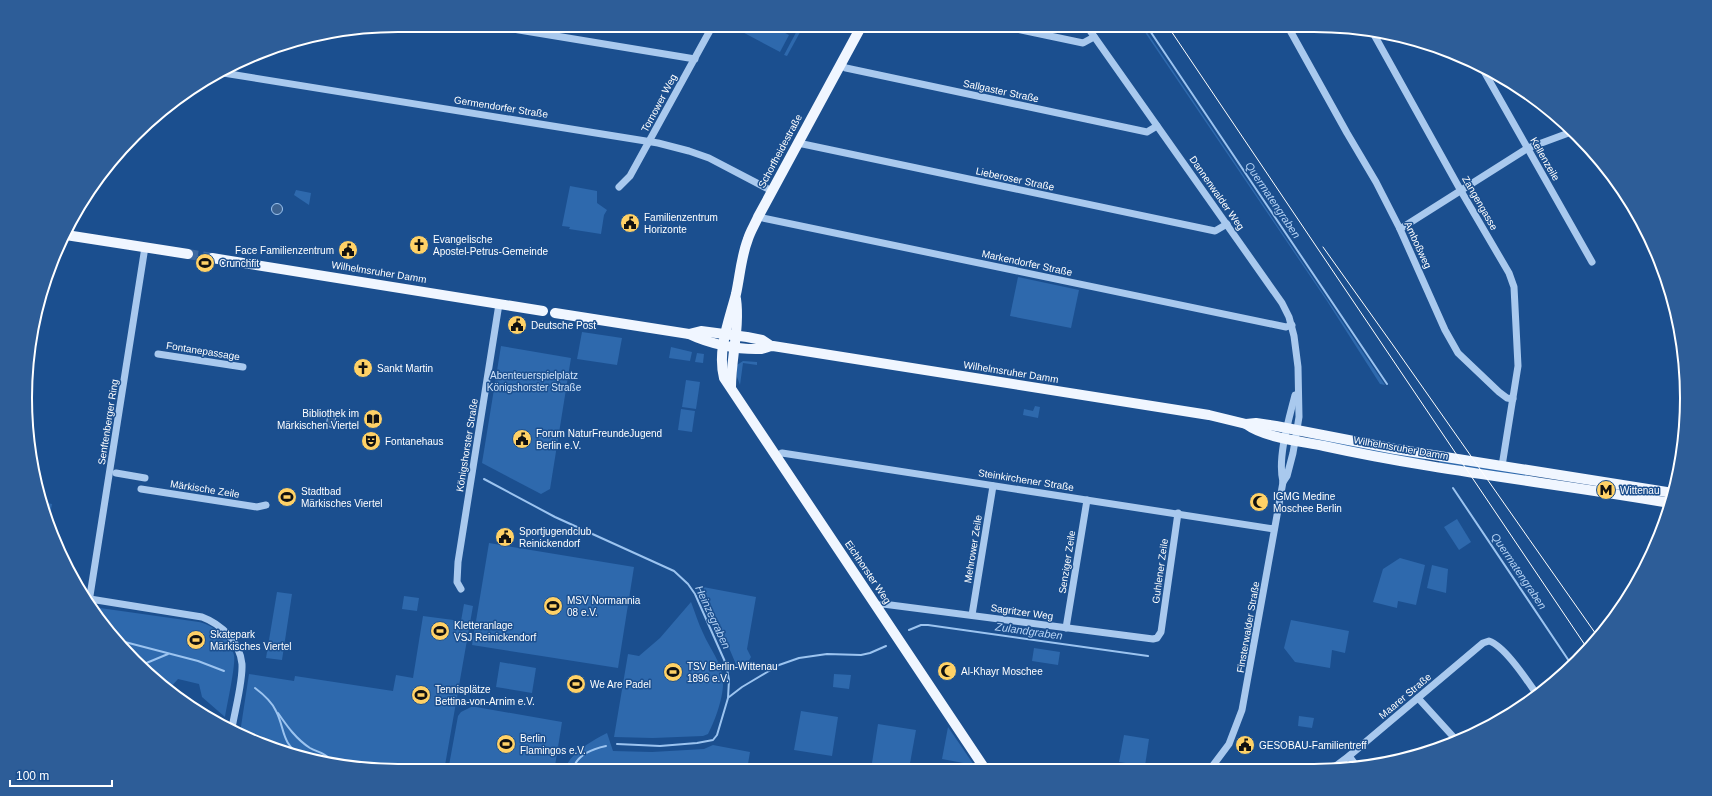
<svg xmlns="http://www.w3.org/2000/svg" width="1712" height="796" viewBox="0 0 1712 796" font-family="Arial,sans-serif">
<style>
.green{fill:#2e69ad}
.water{fill:#3c6290;stroke:#9cc4f0}
.lines{fill:none;stroke-linecap:round;stroke-linejoin:round}
.stream{stroke:#9cc4f0;stroke-width:2}
.major-tunnel{stroke:#3d69a0;stroke-width:10;stroke-dasharray:10 5;stroke-linecap:butt}
.minor{stroke:#a9c9ee;stroke-width:7}
.major{stroke:#f0f6ff;stroke-width:10}
.tram{stroke:#fff;stroke-width:1}
.labels{text-anchor:middle;dominant-baseline:central;stroke-width:3;stroke-linejoin:round;paint-order:stroke}
.street-label{font-size:10px;fill:#fff;stroke:#1b4f8f}
.poi-label{font-size:10px;fill:#fff;stroke:#1b4f8f;text-anchor:start}
.park-label{font-size:10px;fill:#cfe3fa;stroke:#1b4f8f}
.water-label{font-size:11px;font-style:italic;fill:#b5d3f5;stroke:#1b4f8f}
.rim{fill:none;stroke:#fff;stroke-width:2}
</style>
<rect width="100%" height="100%" fill="#1b4f8f"/>
<g class="green">
<path d="M734 25H771L789 35 780 52 733 27Z"/>
<path d="M800 25H804L787 56 784 55Z"/>
<path d="M1140 25H1142L1385 385 1380 384 1327 301Z"/>
<path d="M570 186 597 191V203L607 210 604 215 601 234 569 229 570 227 562 226Z"/>
<path d="M296 190 311 193 309 205 294 195Z"/>
<path d="M1018 277 1079 290 1071 328 1010 316Z"/>
<path d="M582 332 622 338 617 365 577 359Z"/>
<path d="M501 346 571 358 550 489 541 494 482 463Z"/>
<path d="M671 347 692 352 690 361 669 358Z"/>
<path d="M697 353 704 354 703 363 695 362Z"/>
<path d="M743 361 757 362V365L743 363 740 385 737 377V365Z"/>
<path d="M686 380 700 382 696 409 682 407Z"/>
<path d="M1035 406 1040 407 1038 418 1023 415 1024 409 1033 411Z"/>
<path d="M681 409 695 411 692 432 678 430Z"/>
<path d="M1308 436 1425 458V461L1307 440Z"/>
<path d="M1439 460 1528 474 1527 477 1439 463Z"/>
<path d="M42 502 52 504 48 525 45 518Z"/>
<path d="M1457 519 1471 542 1459 550 1444 527Z"/>
<path d="M489 543 634 567 618 668 472 645Z"/>
<path d="M1400 558 1425 565 1416 605 1398 601 1397 608 1373 602 1383 569Z"/>
<path d="M1432 565 1448 569 1446 593 1427 588Z"/>
<path d="M703 587 756 597 747 649 751 657 743 671 738 669Z"/>
<path d="M277 592 292 594 282 660 266 658Z"/>
<path d="M404 596 419 598 417 611 402 609Z"/>
<path d="M691 602C695 612 698 623 703 633 710 649 722 663 723 681 724 696 715 721 708 734L703 736 653 738 614 737 628 654 639 656 660 638Z"/>
<path d="M464 604 473 606 444 771H398L325 764 255 743 240 733 249 674 294 681 295 676 393 691 396 675 413 678 423 616 461 621Z"/>
<path d="M100 608 199 622C215 626 230 638 234 655 236 664 227 705 225 717L202 697 199 684 178 679 169 689 152 679 96 610Z"/>
<path d="M1291 620 1349 631 1345 653 1332 650 1330 668 1295 662 1284 648Z"/>
<path d="M1034 648 1060 652 1058 665 1032 661Z"/>
<path d="M500 662 536 668 532 693 496 687Z"/>
<path d="M834 674 851 675 849 689 833 687Z"/>
<path d="M471 707H476L562 722 555 766 565 768C573 751 590 742 607 733L613 751 652 752 704 749 713 745 750 752 747 770 448 771 458 716 461 712Z"/>
<path d="M801 711 838 717 832 756 794 750Z"/>
<path d="M1299 716 1314 718 1312 728 1298 726Z"/>
<path d="M878 724 916 730 909 769 872 763Z"/>
<path d="M948 727 974 765 942 759Z"/>
<path d="M1124 735 1149 739 1145 766 1119 762Z"/>
</g>
<g class="water">
<circle cx="277" cy="209" r="5.5"/>
<path d="M328 415 336 416 334 428 326 426Z"/>
</g>
<g class="lines">
<g class="stream">
<path d="M1146 25 1387 384"/>
<path d="M484 479 555 517 674 571 688 584 695 594 726 664 729 680 728 698 717 735 713 740 697 743 660 746 617 744"/>
<path d="M1453 488 1571 664"/>
<path d="M909 630 921 625H928L1148 656"/>
<path d="M121 641 198 661 224 671"/>
<path d="M138 661 144 664 168 654"/>
<path d="M255 688C263 694 272 702 276 711 285 728 281 744 301 755 308 760 319 758 328 759 335 760 342 764 348 766"/>
<path d="M729 697 742 687 779 665 799 658 827 654 861 655 870 653 886 646"/>
<path d="M278 713C287 726 296 739 310 748 317 752 323 752 329 758"/>
<path d="M573 770C576 755 592 749 606 746"/>
</g>
<path class="major-tunnel" d="M188 254 212 258"/>
<g class="minor">
<path d="M489 25 695 59"/>
<path d="M998 25 1083 43 1094 37"/>
<path d="M1086 25 1282 303 1289 317 1294 336 1298 367 1299 417 1293 453 1287 476 1283 482"/>
<path d="M1287 25 1347 133 1376 182 1400 229 1445 330 1458 353 1499 392 1507 398 1513 399"/>
<path d="M1372 31 1461 191 1509 273 1514 287 1518 366 1502 466"/>
<path d="M840 65 846 68 1147 132 1157 126"/>
<path d="M1481 66 1592 262"/>
<path d="M217 72 658 143 689 151 709 158 772 191"/>
<path d="M798 143 1215 231 1227 224"/>
<path d="M619 187 630 176 713 25"/>
<path d="M758 217 1286 327 1292 325"/>
<path d="M1400 229 1528 148 1574 131"/>
<path d="M158 354 243 367"/>
<path d="M776 456 782 453 1274 529"/>
<path d="M116 473 145 478"/>
<path d="M141 489 257 507 266 505"/>
<path d="M461 589 457 582 458 562 499 304"/>
<path d="M90 599 202 617C221 624 240 642 242 664 243 681 235 710 232 728"/>
<path d="M89 602 145 247"/>
<path d="M877 607 883 604 1153 639 1157 638 1161 632 1178 513"/>
<path d="M972 615 993 486"/>
<path d="M1066 628 1087 500"/>
<path d="M1418 698 1458 742"/>
<path d="M1349 756 1358 768"/>
<path d="M1211 768 1229 744 1242 710 1283 482C1277 458 1289 419 1295 395"/>
<path d="M1333 768 1349 756 1483 643 1489 641C1505 646 1528 682 1538 696"/>
</g>
<g class="major">
<path d="M862 25 758 217C755 224 750 232 748 239 741 257 740 276 736 294 729 321 717 350 724 378L985 769"/>
<path d="M66 235 188 254"/>
<path d="M212 258 543 311"/>
<path d="M555 313 689 334C710 344 738 350 761 349 766 348 769 346 773 346L1209 415 1246 424 1256 423 1276 426 1395 449 1673 493"/>
<path d="M689 334 701 331 747 337 762 340 771 346"/>
<path d="M731 387C731 359 740 326 736 299"/>
<path d="M1246 424C1265 438 1300 441 1324 446 1438 471 1555 483 1670 503"/>
</g>
<g class="tram">
<path d="M1167 25 1587 648"/>
<path d="M1323 247C1416 376 1506 507 1598 637"/>
</g>
</g>
<defs>
<g id="civic-disc" transform="scale(1)"><circle r="9.5" fill="#ffd166" stroke="#1b4f8f"/><path d="M-.6-6.5H3V-4.5H.6V-3L4-1V1h2V6H-6V1h2V-1L-.6-3ZM-1.2 2.5V6h2.4V2.5Z" fill="#111"/></g>
<g id="church-disc" transform="scale(1)"><circle r="9.5" fill="#ffd166" stroke="#1b4f8f"/><path d="M-1.2-6h2.4v3.5h3.3v2.4h-3.3V6h-2.4V-.1h-3.3v-2.4h3.3Z" fill="#111"/></g>
<g id="stadium-disc" transform="scale(1)"><circle r="9.5" fill="#ffd166" stroke="#1b4f8f"/><path d="M0-5a6.5 5 0 1 0 0 10a6.5 5 0 1 0 0-10ZM-3.5-1.8h7v3.6h-7Z" fill="#111"/></g>
<g id="library-disc" transform="scale(1)"><circle r="9.5" fill="#ffd166" stroke="#1b4f8f"/><path d="M-6-4Q-3-5.5-.7-3.5V5Q-3 3-6 4ZM6-4Q3-5.5 .7-3.5V5Q3 3 6 4Z" fill="#111"/></g>
<g id="theatre-disc" transform="scale(1)"><circle r="9.5" fill="#ffd166" stroke="#1b4f8f"/><path d="M-5-5.5Q0-4 5-5.5V0Q5 5 0 6Q-5 5-5 0ZM-3.3-2.5H-1v1.5H-3.3ZM1-2.5H3.3v1.5H1ZM-2.8 1Q0 5.5 2.8 1Z" fill="#111"/></g>
<g id="metro-disc" transform="scale(1)"><circle r="9.5" fill="#ffd166" stroke="#1b4f8f"/><path d="M-5.5 5V-5H-3L0 0L3-5H5.5V5H3V-.5L0 4L-3-.5V5Z" fill="#111"/></g>
<g id="mosque-disc" transform="scale(1)"><circle r="9.5" fill="#ffd166" stroke="#1b4f8f"/><path d="M3.5-4.9A6 6 0 1 0 3.5 4.9A5 5 0 1 1 3.5-4.9Z" fill="#111"/></g>
</defs>
<g fill-rule="evenodd">
<use href="#civic-disc" x="630" y="223"/>
<use href="#church-disc" x="419" y="245"/>
<use href="#civic-disc" x="348" y="250"/>
<use href="#stadium-disc" x="205" y="263"/>
<use href="#civic-disc" x="517" y="325"/>
<use href="#church-disc" x="363" y="368"/>
<use href="#library-disc" x="373" y="419"/>
<use href="#civic-disc" x="522" y="439"/>
<use href="#theatre-disc" x="371" y="441"/>
<use href="#metro-disc" x="1606" y="490"/>
<use href="#stadium-disc" x="287" y="497"/>
<use href="#mosque-disc" x="1259" y="502"/>
<use href="#civic-disc" x="505" y="537"/>
<use href="#stadium-disc" x="553" y="606"/>
<use href="#stadium-disc" x="440" y="631"/>
<use href="#stadium-disc" x="196" y="640"/>
<use href="#mosque-disc" x="947" y="671"/>
<use href="#stadium-disc" x="673" y="672"/>
<use href="#stadium-disc" x="576" y="684"/>
<use href="#stadium-disc" x="421" y="695"/>
<use href="#stadium-disc" x="506" y="744"/>
<use href="#civic-disc" x="1245" y="745"/>
</g>
<g class="labels">
<g class="street-label">
<text transform="translate(1001 91) rotate(12)">Sallgaster Straße</text>
<text transform="translate(659 103) rotate(-62)">Tornower Weg</text>
<text transform="translate(501 107) rotate(9)">Germendorfer Straße</text>
<text transform="translate(780 151) rotate(-62)">Schorfheidestraße</text>
<text transform="translate(1545 159) rotate(60)">Kellenzeile</text>
<text transform="translate(1015 179) rotate(12)">Lieberoser Straße</text>
<text transform="translate(1217 193) rotate(55)">Dannenwalder Weg</text>
<text transform="translate(1480 203) rotate(60)">Zangengasse</text>
<text transform="translate(1418 245) rotate(65)">Amboßweg</text>
<text transform="translate(1027 263) rotate(12)">Markendorfer Straße</text>
<text transform="translate(379 272) rotate(9)">Wilhelmsruher Damm</text>
<text transform="translate(203 351) rotate(9)">Fontanepassage</text>
<text transform="translate(1011 372) rotate(9)">Wilhelmsruher Damm</text>
<text transform="translate(108 422) rotate(-81)">Senftenberger Ring</text>
<text transform="translate(467 445) rotate(-81)">Königshorster Straße</text>
<text transform="translate(1401 448) rotate(10)">Wilhelmsruher Damm</text>
<text transform="translate(1026 480) rotate(9)">Steinkirchener Straße</text>
<text transform="translate(205 489) rotate(9)">Märkische Zeile</text>
<text transform="translate(973 549) rotate(-81)">Mehrower Zeile</text>
<text transform="translate(1067 562) rotate(-81)">Senziger Zeile</text>
<text transform="translate(1160 571) rotate(-82)">Guhlener Zeile</text>
<text transform="translate(868 572) rotate(56)">Eichhorster Weg</text>
<text transform="translate(1022 612) rotate(8)">Sagritzer Weg</text>
<text transform="translate(1248 627) rotate(-80)">Finsterwalder Straße</text>
<text transform="translate(1405 696) rotate(-40)">Maarer Straße</text>
</g>
<g class="poi-label">
<text x="644" y="217">Familienzentrum<tspan x="644" dy="12">Horizonte</tspan></text>
<text x="433" y="239">Evangelische<tspan x="433" dy="12">Apostel-Petrus-Gemeinde</tspan></text>
<text x="334" y="250" text-anchor="end">Face Familienzentrum</text>
<text x="219" y="263">Crunchfit</text>
<text x="531" y="325">Deutsche Post</text>
<text x="377" y="368">Sankt Martin</text>
<text x="359" y="413" text-anchor="end">Bibliothek im<tspan x="359" dy="12">Märkischen Viertel</tspan></text>
<text x="536" y="433">Forum NaturFreundeJugend<tspan x="536" dy="12">Berlin e.V.</tspan></text>
<text x="385" y="441">Fontanehaus</text>
<text x="1620" y="490">Wittenau</text>
<text x="301" y="491">Stadtbad<tspan x="301" dy="12">Märkisches Viertel</tspan></text>
<text x="1273" y="496">IGMG Medine<tspan x="1273" dy="12">Moschee Berlin</tspan></text>
<text x="519" y="531">Sportjugendclub<tspan x="519" dy="12">Reinickendorf</tspan></text>
<text x="567" y="600">MSV Normannia<tspan x="567" dy="12">08 e.V.</tspan></text>
<text x="454" y="625">Kletteranlage<tspan x="454" dy="12">VSJ Reinickendorf</tspan></text>
<text x="210" y="634">Skatepark<tspan x="210" dy="12">Märkisches Viertel</tspan></text>
<text x="687" y="666">TSV Berlin-Wittenau<tspan x="687" dy="12">1896 e.V.</tspan></text>
<text x="961" y="671">Al-Khayr Moschee</text>
<text x="590" y="684">We Are Padel</text>
<text x="435" y="689">Tennisplätze<tspan x="435" dy="12">Bettina-von-Arnim e.V.</tspan></text>
<text x="520" y="738">Berlin<tspan x="520" dy="12">Flamingos e.V.</tspan></text>
<text x="1259" y="745">GESOBAU-Familientreff</text>
</g>
<g class="park-label">
<text x="534" y="375">Abenteuerspielplatz<tspan x="534" dy="12">Königshorster Straße</tspan></text>
</g>
<g class="water-label">
<text transform="translate(1273 200) rotate(56)">Quermatengraben</text>
<text transform="translate(1519 571) rotate(56)">Quermatengraben</text>
<text transform="translate(713 617) rotate(65)">Heinzegraben</text>
<text transform="translate(1029 631) rotate(8)">Zulandgraben</text>
</g>
</g>
<path d="M0 0H1712V796H0ZM398 32H1314A366 366 0 0 1 1680 398V398A366 366 0 0 1 1314 764H398A366 366 0 0 1 32 398V398A366 366 0 0 1 398 32Z" fill="#2d5d98" fill-rule="evenodd"/>
<path class="rim" d="M398 32H1314A366 366 0 0 1 1680 398V398A366 366 0 0 1 1314 764H398A366 366 0 0 1 32 398V398A366 366 0 0 1 398 32Z"/>
<path d="M10 780v6h102v-6" fill="none" stroke="#ffffff" stroke-width="2"/>
<text x="16" y="780" font-size="12" fill="#ffffff" stroke="#1b4f8f" stroke-width="3" paint-order="stroke">100 m</text>
</svg>
